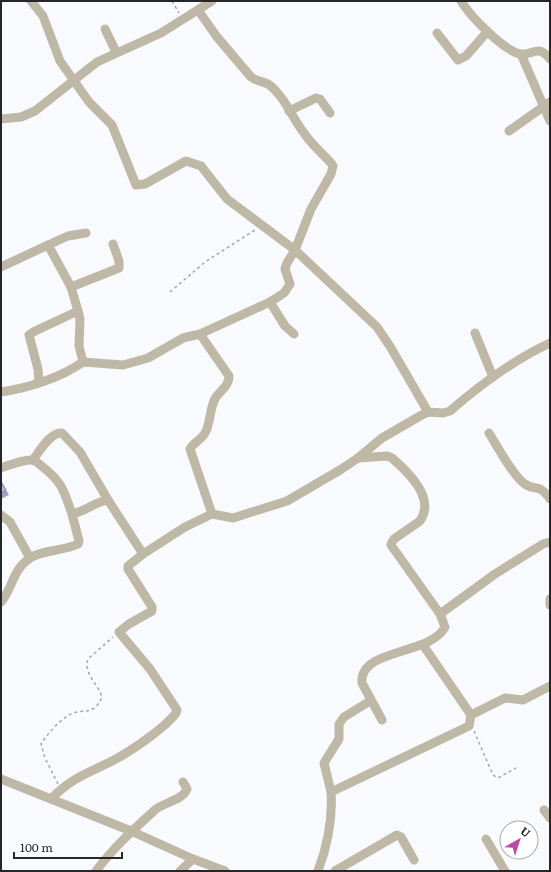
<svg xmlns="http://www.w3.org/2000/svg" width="551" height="872" viewBox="0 0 551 872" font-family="Literata,serif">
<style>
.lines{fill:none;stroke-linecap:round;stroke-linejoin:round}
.path{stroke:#a6a7aa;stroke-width:1.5;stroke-dasharray:3 3;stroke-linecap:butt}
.minor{stroke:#c0b8a6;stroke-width:9}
.wall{fill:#a1a3c6}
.building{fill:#bbbde6;stroke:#8384a1}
</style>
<rect width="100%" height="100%" fill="#f9fafe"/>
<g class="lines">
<g class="path">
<path d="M172 1 179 13"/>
<path d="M170 292 205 262 255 230"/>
<path d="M474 731 493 775 498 778 516 768"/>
<path d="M58 784 45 758 41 744C47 734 59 721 69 715 82 707 93 718 102 697 98 684 83 673 88 659L113 637"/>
</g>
<g class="minor">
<path d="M31 1 43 16 60 61 89 102 112 125 136 185 145 184 186 161 201 166 227 199 295 250 377 327 391 348 428 412"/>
<path d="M461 1C470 16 503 50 520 54 534 56 537 43 550 59"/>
<path d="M105 29 116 52"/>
<path d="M437 33 458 60 466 56 487 32"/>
<path d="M521 54 550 121"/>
<path d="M289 111 316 98 320 99 330 113"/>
<path d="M1 119 21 117 35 111 97 62 161 33 212 1"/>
<path d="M509 131 550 102"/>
<path d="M1 267 48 245"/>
<path d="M71 287 119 268V261L113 244"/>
<path d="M270 302 285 326 294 334"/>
<path d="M475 333 493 377"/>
<path d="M200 334 229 376C229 386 221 390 216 397 209 408 211 423 205 433 201 440 194 442 190 449L212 514"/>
<path d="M83 362 123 365 148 358 183 338 200 334 270 302 284 293 290 284 285 269 287 263 295 250 311 209 331 174 333 166 331 163C322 153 311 144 304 133 292 118 284 95 268 84 262 81 256 81 251 77L217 37 198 10"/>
<path d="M39 382 38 369 29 335 35 331 78 311"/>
<path d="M1 392C28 388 60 378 83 362L79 346 80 319 78 311 71 287 48 245 68 236 86 233"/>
<path d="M489 433C497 446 513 476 525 484 536 492 538 482 550 499"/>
<path d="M358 458 387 456 392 458C408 472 436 498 420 521L394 539 392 542 391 545 440 614 445 627C430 656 359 648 362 683L382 720"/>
<path d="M33 460C39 452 50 432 62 433L80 452 108 500"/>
<path d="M1 468C10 465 21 460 31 460 36 460 40 465 44 468 63 483 64 492 72 514 85 512 96 501 108 500L143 554 185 527 212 514 233 518 287 501 340 470 358 458 382 438 420 416 428 412 443 413 450 411C481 384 513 360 550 343"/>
<path d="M1 515 10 522 30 558"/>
<path d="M550 599V605"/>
<path d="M1 602C13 588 12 570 30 558 42 550 64 551 78 544L79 541 72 514"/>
<path d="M440 614 495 574 543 544 550 542"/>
<path d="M423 645 471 715"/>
<path d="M1 779 131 831 193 859 225 871"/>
<path d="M331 792 324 763 339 739V724L344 717 370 701"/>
<path d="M51 799C72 777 89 773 114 760 131 751 165 728 176 713L177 710 150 669 119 632 129 624 152 611V607L128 569V566L143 554"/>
<path d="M544 810 550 818"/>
<path d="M486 839 505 871"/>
<path d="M96 871C114 847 134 829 156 809 165 802 183 800 187 789L183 782"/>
<path d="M180 871 193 859"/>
<path d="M318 871C328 844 333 820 331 792L469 726 471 715 505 698 523 700 550 686"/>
<path d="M335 871 397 835 401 837 414 860"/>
</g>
</g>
<path class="wall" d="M1 480 9 495 1 499Z"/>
<path class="building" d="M1 482 6 490 1 493Z"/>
<rect width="551" height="872" fill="none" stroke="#262628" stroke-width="4"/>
<g transform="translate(519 840) rotate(39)"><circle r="19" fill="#ffffff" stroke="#a8a8a9"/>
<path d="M0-3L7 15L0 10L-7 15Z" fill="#b949a6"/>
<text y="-6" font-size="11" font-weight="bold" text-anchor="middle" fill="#262628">U</text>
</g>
<path d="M14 852v6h108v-6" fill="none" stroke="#262628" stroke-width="2"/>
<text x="20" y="852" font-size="12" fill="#262628" stroke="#ffffff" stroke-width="3" paint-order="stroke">100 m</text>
</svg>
